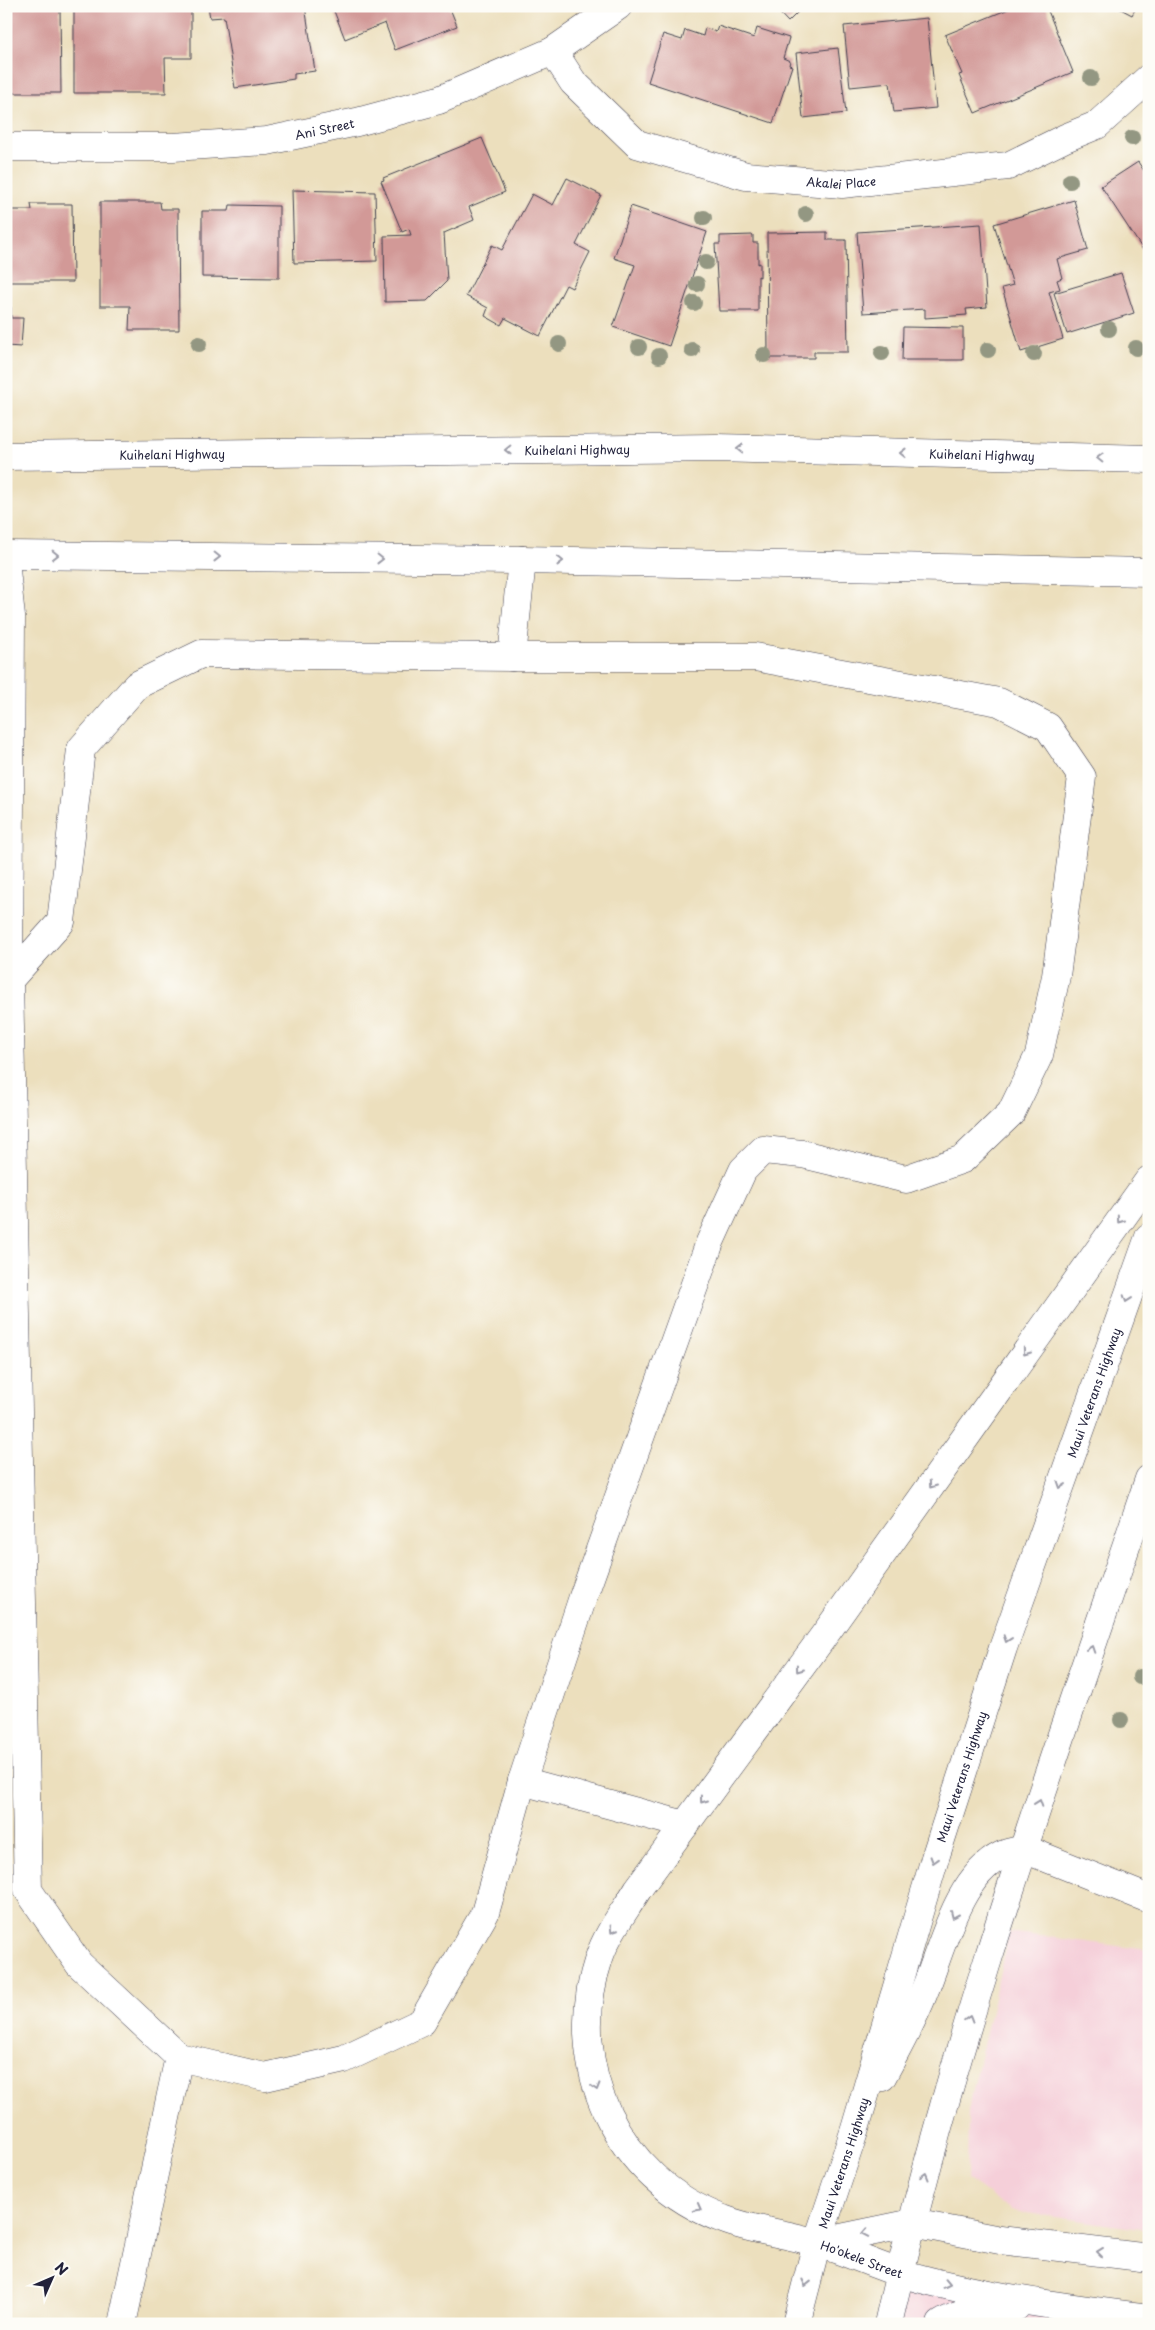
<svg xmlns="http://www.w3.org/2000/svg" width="1155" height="2330" viewBox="0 0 1155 2330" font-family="'Playpen Sans',sans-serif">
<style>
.built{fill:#f5cfd9}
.building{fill:#d29997}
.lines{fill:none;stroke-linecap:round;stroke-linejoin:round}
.minor-casing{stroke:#403e4e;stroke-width:29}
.major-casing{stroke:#403e4e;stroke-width:29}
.minor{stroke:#fff;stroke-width:28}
.major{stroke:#fff;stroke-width:28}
.tree{fill:#939782}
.oneway{stroke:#9c9ca7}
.labels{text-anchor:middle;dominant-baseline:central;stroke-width:4;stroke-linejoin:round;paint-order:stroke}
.street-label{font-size:12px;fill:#22223b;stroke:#fdfcf7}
</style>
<rect width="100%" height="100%" fill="#fdfcf7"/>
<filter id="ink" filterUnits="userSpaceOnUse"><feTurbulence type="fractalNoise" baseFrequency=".02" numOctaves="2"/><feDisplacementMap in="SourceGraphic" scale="10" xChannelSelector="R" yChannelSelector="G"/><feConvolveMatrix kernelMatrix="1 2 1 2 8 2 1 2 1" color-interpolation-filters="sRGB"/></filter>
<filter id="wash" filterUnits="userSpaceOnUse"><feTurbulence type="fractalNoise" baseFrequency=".0096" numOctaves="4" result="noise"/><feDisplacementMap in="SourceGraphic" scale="20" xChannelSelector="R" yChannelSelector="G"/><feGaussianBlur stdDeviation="1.12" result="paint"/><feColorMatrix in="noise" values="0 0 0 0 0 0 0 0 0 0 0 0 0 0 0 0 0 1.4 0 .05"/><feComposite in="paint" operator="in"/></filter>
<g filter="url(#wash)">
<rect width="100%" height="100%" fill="#ecdfbd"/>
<g class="built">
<path d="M1009 1932 1149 1950V2230L1012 2211 967 2179 968 2111Z"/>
<path d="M906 2271 1149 2324H893Z"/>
</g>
<g id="blocks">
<g class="building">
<path d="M6 6H60L61 93H6Z"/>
<path d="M74 6H191V58H165L166 93H74Z"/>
<path d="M208 6H305L315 71 294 74V79L235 88 224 17 210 18Z"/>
<path d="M332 6H449L457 26 395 50 385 23 345 39Z"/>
<path d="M773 6H804L788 22Z"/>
<path d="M1016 6H1046L1073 72 975 113 959 75 962 74 945 35Z"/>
<path d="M1115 6H1137L1132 15Z"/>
<path d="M927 18 936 108 894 112 890 83 850 87 844 26Z"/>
<path d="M718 26 754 38 757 28 789 38 783 58 790 61 789 65 792 66 773 123 648 82 663 34 682 40 685 30 703 36 705 28 716 32Z"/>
<path d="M838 48 846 113 803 118 796 53Z"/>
<path d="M482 138 505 192 469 207 474 220 444 233 447 281 427 301 385 302 384 236 411 235 409 229 402 232 381 181 384 180 383 178Z"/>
<path d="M1138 162 1149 178V259L1101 186Z"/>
<path d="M567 178 601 195 576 245 590 252 572 288 566 285 540 336 505 318 501 325 485 316 488 308 466 296 492 245 502 250 532 194 553 205Z"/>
<path d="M292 190 375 192 377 261 294 263Z"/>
<path d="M1074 200 1088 250 1057 259 1062 278 1057 280 1060 289 1049 292 1063 339 1021 352 1002 288 1013 285 994 224Z"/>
<path d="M100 202H160L161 209H178L179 330H129L130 306H100Z"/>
<path d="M31 204H72L73 282H9L6 210H32Z"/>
<path d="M230 205 279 206V278L202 277V211H229Z"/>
<path d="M631 206 707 232 669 346 613 327 635 265 614 258Z"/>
<path d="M981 224 987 307 966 309 967 315 925 318V309L863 313 857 232Z"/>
<path d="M827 232V240H846L848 352H814V358H768L767 233Z"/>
<path d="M753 235V243H758V264L760 263V277L758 276V311H719L715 244H720V236Z"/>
<path d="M1121 273 1134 313 1067 334 1054 293Z"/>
<path d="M6 307H11V318H23L21 347 6 346Z"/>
<path d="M903 327 963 328V360H902Z"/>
</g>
</g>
</g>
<g filter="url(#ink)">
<use href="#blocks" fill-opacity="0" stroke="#403e4e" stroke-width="1"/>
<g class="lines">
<g class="minor-casing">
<g id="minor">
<path id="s1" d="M553 51 573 82 637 144 746 176 842 184 1008 166 1065 138 1097 125 1149 78"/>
<path id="s2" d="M6 147H173L267 141 357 122 439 100 553 51 618 6"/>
<path d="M6 570 11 617 9 980 28 1890 79 1964 179 2057 265 2077 344 2059 422 2022 485 1913 522 1781 685 1825"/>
<path d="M9 980 61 922 81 749 137 685 201 654 512 657"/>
<path d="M522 1781 583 1597 710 1242 743 1170 763 1150 802 1154 906 1179 963 1159 1011 1113 1039 1055 1056 976 1082 777 1048 727 999 702 755 657H512L522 560"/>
<path d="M1024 1849 1149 1899"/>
<path d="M122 2324 179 2057"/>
</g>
</g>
<g class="major-casing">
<g id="major">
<path id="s3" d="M6 456 716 448 1149 459"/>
<path d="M6 555 522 560 1149 572"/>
<path id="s4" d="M1149 1180 828 1630 638 1889C625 1911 607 1933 599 1958 563 2065 617 2180 723 2219 753 2231 786 2233 817 2243 845 2251 872 2264 900 2273 978 2296 1068 2308 1149 2318"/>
<path d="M882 2077C897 2049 913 2021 924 1992 942 1949 957 1877 1002 1855 1008 1852 1017 1851 1024 1849"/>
<path d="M817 2243 913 2223 1000 2240 1149 2258"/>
<path id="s5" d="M796 2324 817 2243 855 2129 935 1858 1003 1648 1149 1237"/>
<path d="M888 2324C953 2036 1054 1759 1149 1479"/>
<path d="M941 2324C963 2310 991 2307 1016 2307"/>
</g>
</g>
<use href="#minor" class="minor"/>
<use href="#major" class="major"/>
</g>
<g class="tree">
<circle cx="1091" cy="78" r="8"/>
<circle cx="1132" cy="138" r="8"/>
<circle cx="1070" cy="181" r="8"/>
<circle cx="806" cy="214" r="8"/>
<circle cx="704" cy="218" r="8"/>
<circle cx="706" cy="262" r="8"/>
<circle cx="697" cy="284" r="8"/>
<circle cx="694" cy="303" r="8"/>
<circle cx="1109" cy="329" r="8"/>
<circle cx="199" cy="344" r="8"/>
<circle cx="559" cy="344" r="8"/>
<circle cx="639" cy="347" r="8"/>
<circle cx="1136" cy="348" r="8"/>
<circle cx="692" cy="350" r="8"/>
<circle cx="988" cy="350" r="8"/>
<circle cx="882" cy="353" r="8"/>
<circle cx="1034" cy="354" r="8"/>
<circle cx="764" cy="355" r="8"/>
<circle cx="659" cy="356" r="8"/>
<circle cx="1140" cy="1677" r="8"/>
<circle cx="1121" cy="1720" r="8"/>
</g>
<defs><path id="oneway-chevron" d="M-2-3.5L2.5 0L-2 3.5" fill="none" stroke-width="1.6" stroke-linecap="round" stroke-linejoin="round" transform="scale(1.25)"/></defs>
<g class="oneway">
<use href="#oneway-chevron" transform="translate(740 449) rotate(-179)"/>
<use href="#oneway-chevron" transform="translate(508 450) rotate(179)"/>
<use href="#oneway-chevron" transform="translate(903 453) rotate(-179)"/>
<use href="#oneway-chevron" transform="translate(1100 458) rotate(-179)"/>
<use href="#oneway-chevron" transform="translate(55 555) rotate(1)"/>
<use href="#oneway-chevron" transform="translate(217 557) rotate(1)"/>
<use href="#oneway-chevron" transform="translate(380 559) rotate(1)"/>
<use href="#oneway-chevron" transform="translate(560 561) rotate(1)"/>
<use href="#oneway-chevron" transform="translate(1120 1220) rotate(125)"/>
<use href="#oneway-chevron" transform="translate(1127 1299) rotate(109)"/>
<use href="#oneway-chevron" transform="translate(1026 1352) rotate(125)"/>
<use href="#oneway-chevron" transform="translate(932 1485) rotate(125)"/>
<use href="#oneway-chevron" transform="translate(1061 1485) rotate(109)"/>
<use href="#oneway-chevron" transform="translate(1007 1639) rotate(109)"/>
<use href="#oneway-chevron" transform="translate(1091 1649) rotate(-71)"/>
<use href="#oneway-chevron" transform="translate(799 1669) rotate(126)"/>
<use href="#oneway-chevron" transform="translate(703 1800) rotate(126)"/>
<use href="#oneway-chevron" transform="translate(1039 1803) rotate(-71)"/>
<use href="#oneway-chevron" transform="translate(934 1860) rotate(107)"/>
<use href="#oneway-chevron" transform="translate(954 1915) rotate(114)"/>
<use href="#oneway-chevron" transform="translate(613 1930) rotate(122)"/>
<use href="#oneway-chevron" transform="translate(969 2019) rotate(-74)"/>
<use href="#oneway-chevron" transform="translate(596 2087) rotate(73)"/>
<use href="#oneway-chevron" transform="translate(925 2176) rotate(-75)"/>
<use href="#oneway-chevron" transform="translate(698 2208) rotate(28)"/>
<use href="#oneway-chevron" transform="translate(865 2233) rotate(169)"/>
<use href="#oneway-chevron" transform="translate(1100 2252) rotate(-173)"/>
<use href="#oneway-chevron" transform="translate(806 2283) rotate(104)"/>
<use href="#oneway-chevron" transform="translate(947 2284) rotate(12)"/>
</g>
</g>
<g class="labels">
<g class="street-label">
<text stroke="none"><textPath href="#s2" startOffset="320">Ani Street</textPath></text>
<text stroke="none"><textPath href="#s1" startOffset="335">Akalei Place</textPath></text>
<text stroke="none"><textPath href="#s3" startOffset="571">Kuihelani Highway</textPath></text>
<text stroke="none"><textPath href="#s3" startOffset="166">Kuihelani Highway</textPath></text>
<text stroke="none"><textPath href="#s3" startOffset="976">Kuihelani Highway</textPath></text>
<text stroke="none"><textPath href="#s5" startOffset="978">Maui Veterans Highway</textPath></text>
<text stroke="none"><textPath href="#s5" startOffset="572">Maui Veterans Highway</textPath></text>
<text stroke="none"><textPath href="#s5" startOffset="168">Maui Veterans Highway</textPath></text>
<text stroke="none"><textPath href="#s4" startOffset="1418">Ho'okele Street</textPath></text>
</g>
</g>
<rect width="1155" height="2330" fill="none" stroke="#fdfcf7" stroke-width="25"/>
<g transform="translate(52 2278) rotate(45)" stroke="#fdfcf7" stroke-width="4" paint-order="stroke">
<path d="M0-4L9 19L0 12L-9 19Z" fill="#22223b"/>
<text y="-8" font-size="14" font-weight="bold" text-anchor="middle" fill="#22223b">N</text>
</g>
</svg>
